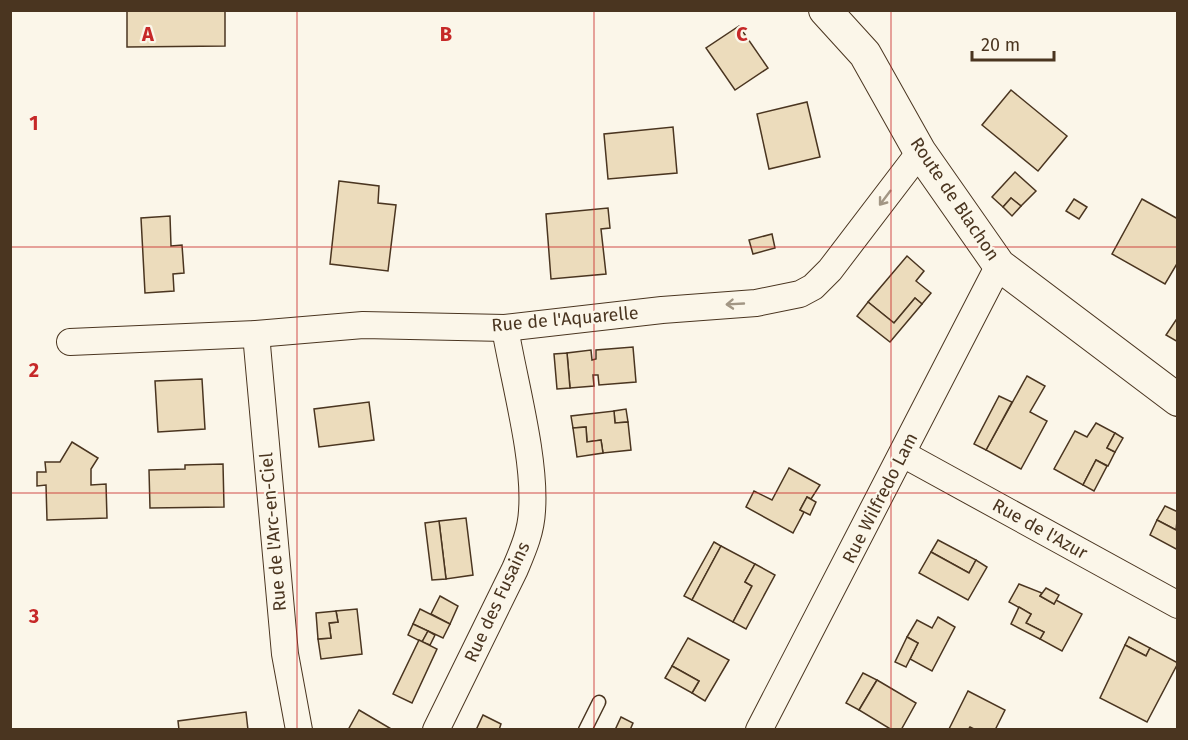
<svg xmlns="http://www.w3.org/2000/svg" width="1188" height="740" viewBox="0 0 1188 740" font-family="'Fira Sans',sans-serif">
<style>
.building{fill:#ecdcbc;stroke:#4a3520;stroke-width:1.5}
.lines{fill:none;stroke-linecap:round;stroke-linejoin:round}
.service-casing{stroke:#4a3520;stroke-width:15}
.minor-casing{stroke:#4a3520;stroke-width:28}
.tertiary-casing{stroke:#4a3520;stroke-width:34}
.service{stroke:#fbf6e9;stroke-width:12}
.minor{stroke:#fbf6e9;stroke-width:26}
.tertiary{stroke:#fbf6e9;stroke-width:32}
.oneway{stroke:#a29684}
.grid{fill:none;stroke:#c62828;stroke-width:1.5;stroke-opacity:0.55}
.labels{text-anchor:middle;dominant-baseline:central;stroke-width:4.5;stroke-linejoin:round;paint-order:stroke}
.street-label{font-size:18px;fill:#4a3520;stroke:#fbf6e9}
.grid-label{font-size:20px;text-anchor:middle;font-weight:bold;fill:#c62828;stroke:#fbf6e9;stroke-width:4.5;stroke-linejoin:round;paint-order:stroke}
</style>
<rect width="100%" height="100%" fill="#fbf6e9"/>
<g class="building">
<path d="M127 10H225V46L127 47Z"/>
<path d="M739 26 768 68 735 90 706 48Z"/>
<path d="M1011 90 1067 136 1038 171 982 125Z"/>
<path d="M807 102 820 157 769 169 757 114Z"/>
<path d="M673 127 677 173 608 179 604 134Z"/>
<path d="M1015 172 1036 191 1021 206 1011 198 1003 207 992 197Z"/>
<path d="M339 181 379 186 378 203 396 205 388 271 330 264Z"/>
<path d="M1011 198 1021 206 1012 216 1003 207Z"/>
<path d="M1074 199 1087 207 1079 219 1066 211Z"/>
<path d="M1142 199 1178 219V262L1165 284 1112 254Z"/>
<path d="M608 208 610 228 601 229 606 274 551 279 546 214Z"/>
<path d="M170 216 171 246 182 245 184 273 173 274 174 291 145 293 141 218Z"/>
<path d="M772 234 775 248 753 254 749 240Z"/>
<path d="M907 256 924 271 916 281 931 293 922 304 915 298 894 323 868 302Z"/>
<path d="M915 298 922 304 890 342 857 316 868 302 894 323Z"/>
<path d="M1178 317V342L1166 335Z"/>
<path d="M633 347 636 382 599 385 598 375H593L594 386 570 388 567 353 591 350 592 360 596 359V350Z"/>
<path d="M567 353 570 388 557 389 554 354Z"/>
<path d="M1027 376 1045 386 1030 412 1047 421 1021 469 986 450Z"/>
<path d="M202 379 205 429 158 432 155 381Z"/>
<path d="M999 396 1012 402 986 450 974 444Z"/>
<path d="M369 402 374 440 319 447 314 409Z"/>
<path d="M626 409 628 422 615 423 614 411Z"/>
<path d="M614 411 615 423 628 422 631 450 603 453 601 440 587 442 586 427 573 428 571 416Z"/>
<path d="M1096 423 1115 433 1107 448 1115 452 1108 466 1096 460 1083 485 1054 469 1075 431 1087 437Z"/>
<path d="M586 427 587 442 601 440 603 453 577 457 573 428Z"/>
<path d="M1115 433 1123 438 1115 452 1107 448Z"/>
<path d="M72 442 98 458 91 469V485L106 484 107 518 47 520 46 485 37 486V472H46L45 462H60Z"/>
<path d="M1096 460 1107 466 1094 491 1083 485Z"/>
<path d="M223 464 224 507 150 508 149 470 185 469V465Z"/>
<path d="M789 468 820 485 811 499 807 497 800 510 804 512 793 533 746 507 754 491 772 500Z"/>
<path d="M807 497 816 502 810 515 800 510Z"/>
<path d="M1165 506 1178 512 1176 530 1157 520Z"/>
<path d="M466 518 473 575 446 579 439 521Z"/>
<path d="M1157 520 1176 530 1178 527V550L1150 535Z"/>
<path d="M439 521 446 579 432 580 425 523Z"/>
<path d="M938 540 976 560 969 573 931 552Z"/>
<path d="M714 542 721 546 692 600 684 596Z"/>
<path d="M721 546 755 564 745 582 752 586 733 622 692 600Z"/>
<path d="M931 552 969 573 976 560 987 567 968 600 919 573Z"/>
<path d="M755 564 775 575 746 629 733 622 752 586 745 582Z"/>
<path d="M1019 584 1042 593 1040 596 1054 604 1056 600 1082 614 1062 651 1040 639 1044 632 1026 623 1031 614 1009 602Z"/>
<path d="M1046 588 1059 595 1054 604 1040 596Z"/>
<path d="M440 596 458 606 450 624 431 614Z"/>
<path d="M1019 607 1031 614 1026 623 1044 632 1040 639 1011 624Z"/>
<path d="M357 609 362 654 321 659 318 639 331 638 329 623 338 622 336 611Z"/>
<path d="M420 609 450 624 443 638 413 624Z"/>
<path d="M336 611 338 622 329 623 331 638 318 639 316 613Z"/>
<path d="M938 617 955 627 932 671 910 659 918 643 907 637 917 620 932 628Z"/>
<path d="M413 624 428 631 422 642 408 635Z"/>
<path d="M428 631 435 635 430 645 422 642Z"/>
<path d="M907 637 918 643 906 667 895 662Z"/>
<path d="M1129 637 1150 648 1146 656 1125 645Z"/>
<path d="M688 638 729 660 705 701 692 693 699 681 672 666Z"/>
<path d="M419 640 437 649 412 703 393 694Z"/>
<path d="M1125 645 1146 656 1150 648 1178 663 1147 722 1100 698Z"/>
<path d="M672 666 699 681 692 693 665 678Z"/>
<path d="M863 673 877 680 859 710 846 703Z"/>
<path d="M877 680 916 703 901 730H892L859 710Z"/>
<path d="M968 691 1005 710 995 730H976L970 727 968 730 949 729Z"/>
<path d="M359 710 393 730H348Z"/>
<path d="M246 712 248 730H179L178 721Z"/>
<path d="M483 715 501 724 499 730H476Z"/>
<path d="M621 717 633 723 630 730H615Z"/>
</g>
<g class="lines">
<g class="service-casing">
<path id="service" d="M585 730 599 702"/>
</g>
<g class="minor-casing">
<g id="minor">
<path d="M256 334 285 654 299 730"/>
<path d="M70 342 256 334 363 325 505 328 662 310 756 303 800 294 813 287 830 270 920 152"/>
<path d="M903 454 1178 605"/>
<path d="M436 730 515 569C523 550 531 532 532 511 536 459 514 381 505 328"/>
<path d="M759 730 999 265"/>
</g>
</g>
<g class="tertiary-casing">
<path id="tertiary" d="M825 10 865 54 920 152 999 265 1178 400"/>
</g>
<use href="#service" class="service"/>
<use href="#minor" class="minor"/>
<use href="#tertiary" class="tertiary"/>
</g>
<defs><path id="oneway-shaft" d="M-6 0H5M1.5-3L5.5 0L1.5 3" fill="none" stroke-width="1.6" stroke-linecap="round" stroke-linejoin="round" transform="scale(1.5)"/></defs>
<g class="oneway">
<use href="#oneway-shaft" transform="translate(885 198) rotate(127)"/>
<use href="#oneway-shaft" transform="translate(735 304) rotate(177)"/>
</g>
<path class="grid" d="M297 10V730M594 10V730M891 10V730M10 247H1178M10 493H1178"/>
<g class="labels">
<g class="street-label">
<text transform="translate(955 199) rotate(56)">Route de Blachon</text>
<text transform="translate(565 319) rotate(-5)">Rue de l'Aquarelle</text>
<text transform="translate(880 498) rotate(-63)">Rue Wilfredo Lam</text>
<text transform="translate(1040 529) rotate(29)">Rue de l'Azur</text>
<text transform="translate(273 532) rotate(-95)">Rue de l'Arc-en-Ciel</text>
<text transform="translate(497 602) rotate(-65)">Rue des Fusains</text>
</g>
</g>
<g class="grid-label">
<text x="148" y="41">A</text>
<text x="446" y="41">B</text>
<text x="742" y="41">C</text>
<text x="34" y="130">1</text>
<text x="34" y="377">2</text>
<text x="34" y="623">3</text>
</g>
<rect width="1188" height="740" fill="none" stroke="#4a3520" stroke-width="24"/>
<path d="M972 51v9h82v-9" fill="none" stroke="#4a3520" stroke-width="3"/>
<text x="981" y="51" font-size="18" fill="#4a3520" stroke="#fbf6e9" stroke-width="4.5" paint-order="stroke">20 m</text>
</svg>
